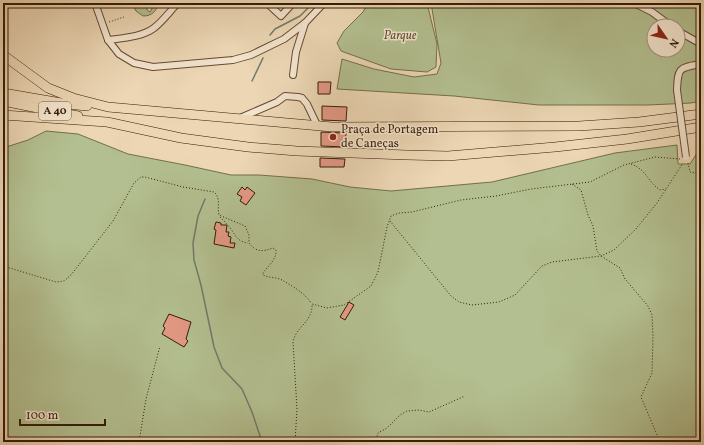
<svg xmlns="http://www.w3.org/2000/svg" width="704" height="445" viewBox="0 0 704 445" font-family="Vollkorn,serif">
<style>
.green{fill:#b3bf90;stroke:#746e4b;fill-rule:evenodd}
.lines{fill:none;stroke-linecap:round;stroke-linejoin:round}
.stream{stroke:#717a6a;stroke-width:1.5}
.building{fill:#e39985;stroke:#351c06}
.minor-casing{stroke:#634a32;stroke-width:8}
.highway-casing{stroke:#351c06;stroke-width:10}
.path{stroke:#351c06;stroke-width:1;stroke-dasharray:1 2;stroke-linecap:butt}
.minor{stroke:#f3e4ce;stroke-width:6}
.highway{stroke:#ecd6b4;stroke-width:9}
.minor-bridge-casing{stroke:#634a32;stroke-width:8;stroke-linecap:butt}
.minor-bridge{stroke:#f3e4ce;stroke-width:6}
.poi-dot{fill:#8f2418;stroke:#f3e4ce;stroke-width:1.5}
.labels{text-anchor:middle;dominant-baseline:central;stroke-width:3;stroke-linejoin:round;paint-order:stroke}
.shield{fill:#f3e4ce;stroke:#6e5842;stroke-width:1}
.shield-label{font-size:11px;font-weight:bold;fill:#351c06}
.park-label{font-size:12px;font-style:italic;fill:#5b4d2f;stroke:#f3e4ce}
.poi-label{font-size:12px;fill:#351c06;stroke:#f3e4ce;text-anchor:start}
</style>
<rect width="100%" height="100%" fill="#ecd6b4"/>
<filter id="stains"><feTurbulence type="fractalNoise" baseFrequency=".005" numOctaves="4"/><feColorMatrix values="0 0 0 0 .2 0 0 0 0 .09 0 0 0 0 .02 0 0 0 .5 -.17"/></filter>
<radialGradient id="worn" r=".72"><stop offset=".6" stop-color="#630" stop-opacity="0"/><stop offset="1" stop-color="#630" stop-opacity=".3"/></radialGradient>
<g class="green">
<path d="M137 3H146L147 10 150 12 155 3H158C157 11 152 16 143 16L136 11 134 7Z"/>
<path d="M368 3H427L437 44 436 67 427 72 391 69 341 51 337 43 344 31 363 12Z"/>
<path d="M431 3H701V101L691 103 648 105H539L454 96 337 89 342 59 374 69 414 77 437 74 441 63ZM654 26H678V50H654Z"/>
<path d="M46 131 78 134 128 154 185 165 231 175H259L312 179 350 187 391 191 492 182 615 153 677 145 678 164H690L701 147V442H3V148L28 140Z"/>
</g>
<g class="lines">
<g class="stream">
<path d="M270 35 275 29 300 16 313 3"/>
<path d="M252 81 263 58"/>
<path d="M205 199 198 216 193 243 194 260 201 285 214 347 222 368 242 389 252 412 262 442"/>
</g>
</g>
<g class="building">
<path d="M318 82H331L330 94H318Z"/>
<path d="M322 106 347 107 346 121 322 120Z"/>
<path d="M321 132 346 133 345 147 321 146Z"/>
<path d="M320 158 345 159 344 167H320Z"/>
<path d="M242 187 245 190 247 187 255 193 246 205 240 201 242 197 237 194Z"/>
<path d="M216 222 221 223V225H227L226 232H229L228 236 231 237 230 243H235L234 248 214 244 216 230 214 229Z"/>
<path d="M349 302 354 305 345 320 340 317Z"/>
<path d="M169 314 191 322 186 339 188 341 184 347 162 334 165 328 163 326Z"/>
</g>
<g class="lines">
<g class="minor-casing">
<g id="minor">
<path d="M95 3 108 40 119 54 134 63 153 67 233 60 251 55 284 39 305 23 324 3"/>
<path d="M267 3 281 16 293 3"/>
<path d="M634 3 652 12 671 26"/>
<path d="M678 31 701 44"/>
<path d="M108 40C123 38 142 37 154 28 163 21 170 11 178 3"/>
<path d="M293 75 296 52 305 23"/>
<path d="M677 90C678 67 679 68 701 64"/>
<path d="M240 118 277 102 285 96 298 97 302 98 307 104 317 125"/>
</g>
</g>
<g class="highway-casing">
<g id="highway">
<path d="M3 55 48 88 73 98 108 107 332 127 579 126 639 122 701 114"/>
<path d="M3 93 67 104 87 106"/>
<path d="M3 101 78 116"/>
<path d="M3 115 107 122 181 138 248 147 297 151 407 155 448 156 555 147 627 139 701 127"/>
</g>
</g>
<g class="path">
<path d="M109 22 124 17"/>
<path d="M688 163 690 172 701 174"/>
<path d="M631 164C647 170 647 181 660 190L666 189"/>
<path d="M572 184 581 190 588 215 593 226 597 251 601 256 620 268 625 279 648 306 652 315 653 337 652 373 641 397 660 442"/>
<path d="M220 217C224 221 228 225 231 229 236 237 239 242 248 243"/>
<path d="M390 221 451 296 459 302 472 305 499 302 515 295 542 266 552 262 601 256 614 250 635 230 657 203 683 163"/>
<path d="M3 266 56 282 64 281 71 275 113 221 134 183 141 177H145L183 187 214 192C221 198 217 206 219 215L245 226 249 235V243C256 252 262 252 273 248L276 250C277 259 268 266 263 273V275C269 278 276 277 282 280 292 286 305 293 311 303"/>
<path d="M137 442 140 436 146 399 160 346"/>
<path d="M295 442 297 409 293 342C296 326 313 322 312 304L327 308 344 305 371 286 378 272 387 227 391 216 399 213 412 212 461 200 496 196 531 189 590 182 624 165 655 157 680 159"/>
<path d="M375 442 378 433 387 428 400 415 407 411 419 410 429 412 465 396"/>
</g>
<use href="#minor" class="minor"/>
<use href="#highway" class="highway"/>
<g class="minor-bridge-casing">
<path id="minor-bridge" d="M677 90 686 157"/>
</g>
<use href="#minor-bridge" class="minor-bridge"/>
</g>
<circle class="poi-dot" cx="333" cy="137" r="4"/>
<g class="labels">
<rect class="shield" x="39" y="102" width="32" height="18" rx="3"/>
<g class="shield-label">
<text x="55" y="111">A 40</text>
</g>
<g class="park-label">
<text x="400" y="36">Parque</text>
</g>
<g class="poi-label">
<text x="341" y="130">Praça de Portagem<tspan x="341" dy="14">de Caneças</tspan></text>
</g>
</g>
<rect width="704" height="445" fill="none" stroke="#ecd6b4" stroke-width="16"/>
<rect x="4" y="4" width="696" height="437" fill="none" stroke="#351c06" stroke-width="2"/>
<rect x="8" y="8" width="688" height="429" fill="none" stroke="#351c06"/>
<g transform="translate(666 38) rotate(124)"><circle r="19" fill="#f3e4ce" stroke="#a7947e"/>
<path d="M0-3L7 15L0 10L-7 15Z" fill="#8f2418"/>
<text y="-6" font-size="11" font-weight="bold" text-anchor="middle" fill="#351c06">N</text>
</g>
<path d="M20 419v6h85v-6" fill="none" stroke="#351c06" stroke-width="2"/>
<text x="26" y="419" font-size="12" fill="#351c06" stroke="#f3e4ce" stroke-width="3" paint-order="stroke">100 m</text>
<rect width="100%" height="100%" filter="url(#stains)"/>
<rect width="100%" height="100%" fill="url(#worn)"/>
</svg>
